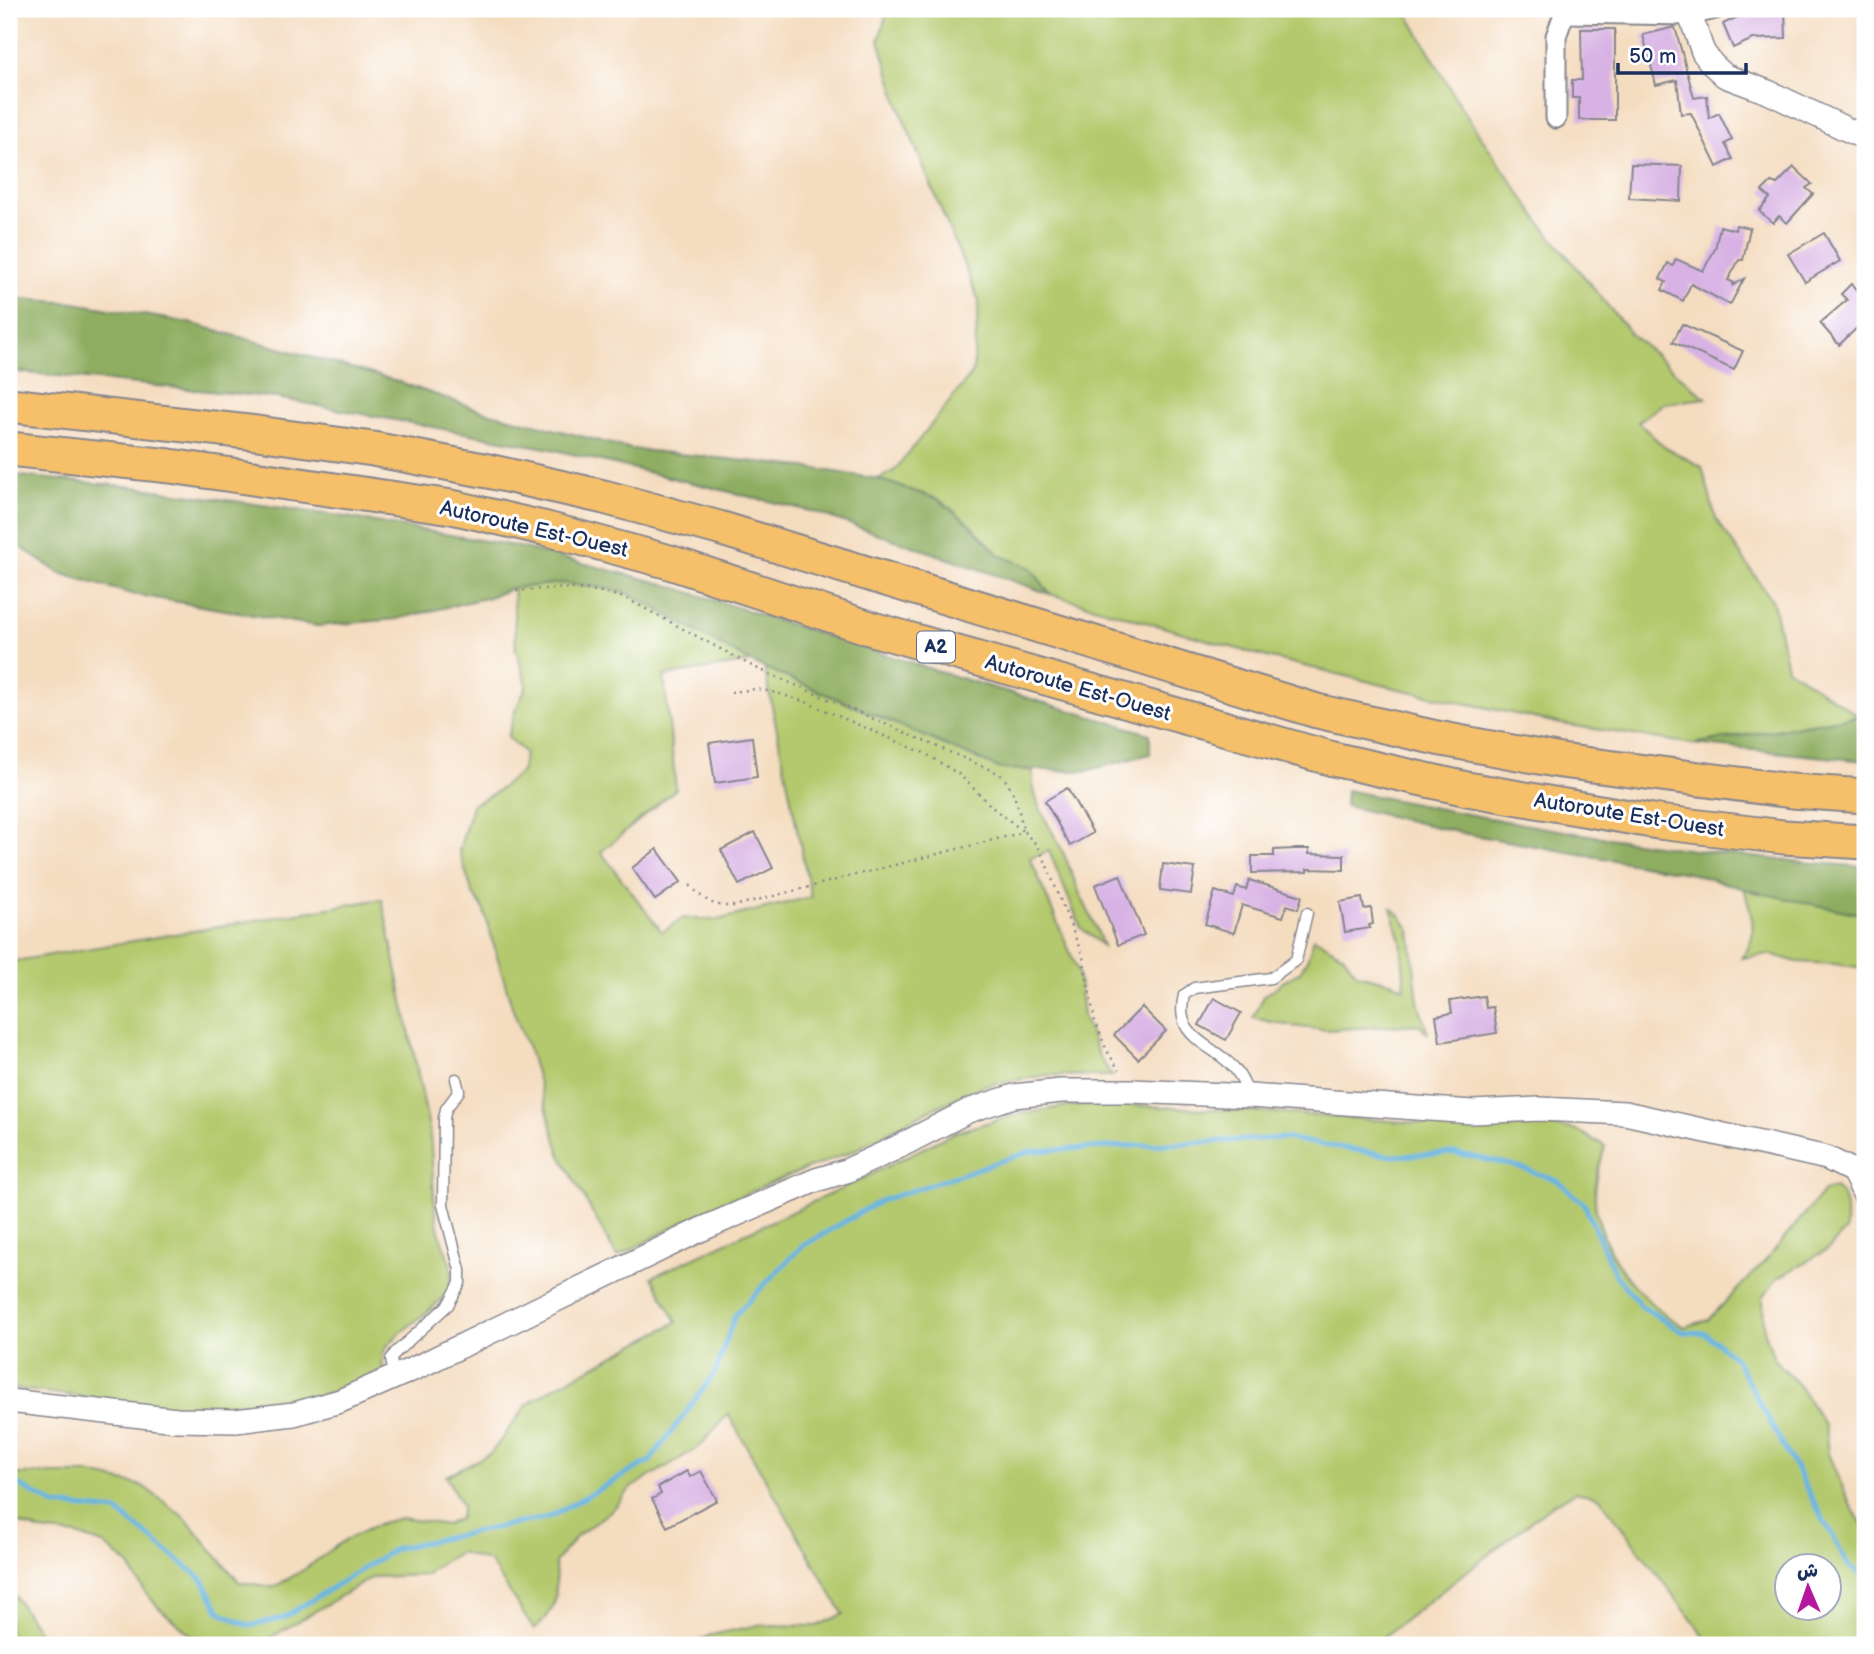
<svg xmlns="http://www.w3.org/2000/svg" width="1874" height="1654" viewBox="0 0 1874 1654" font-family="'Balsamiq Sans','Playpen Sans Arabic',sans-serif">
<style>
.green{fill:#b4c96d;stroke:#687c66;stroke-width:2;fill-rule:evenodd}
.forest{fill:#8fad60;stroke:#556e5f;stroke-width:2}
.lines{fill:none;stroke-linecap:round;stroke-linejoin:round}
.stream{stroke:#69b5e2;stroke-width:5}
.building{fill:#d8b2e4}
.service-casing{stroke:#88868e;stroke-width:13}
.minor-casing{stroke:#88868e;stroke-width:23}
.tertiary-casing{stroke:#88868e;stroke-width:26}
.motorway-casing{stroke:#88868e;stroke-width:37}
.path{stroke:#88868e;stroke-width:2.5;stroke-dasharray:2 5;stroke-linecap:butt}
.service{stroke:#fff;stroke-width:10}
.minor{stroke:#fff;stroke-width:19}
.tertiary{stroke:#fff;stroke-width:23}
.motorway{stroke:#f6c06b;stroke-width:33}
.labels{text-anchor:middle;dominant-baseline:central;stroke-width:6;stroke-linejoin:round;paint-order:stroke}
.shield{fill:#fff;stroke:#5f6d8e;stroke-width:2}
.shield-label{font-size:19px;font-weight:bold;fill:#1b2f5e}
.street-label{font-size:21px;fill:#1b2f5e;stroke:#fff}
</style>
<rect width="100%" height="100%" fill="#fff"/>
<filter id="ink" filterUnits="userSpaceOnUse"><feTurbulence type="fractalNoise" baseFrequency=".0143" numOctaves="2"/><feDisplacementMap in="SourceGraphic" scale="14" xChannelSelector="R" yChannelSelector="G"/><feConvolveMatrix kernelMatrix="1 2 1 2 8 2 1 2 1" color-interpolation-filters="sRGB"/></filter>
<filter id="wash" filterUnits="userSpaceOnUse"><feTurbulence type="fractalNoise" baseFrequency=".00686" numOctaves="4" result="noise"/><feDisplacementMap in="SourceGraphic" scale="28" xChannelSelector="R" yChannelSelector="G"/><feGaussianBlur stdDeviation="1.57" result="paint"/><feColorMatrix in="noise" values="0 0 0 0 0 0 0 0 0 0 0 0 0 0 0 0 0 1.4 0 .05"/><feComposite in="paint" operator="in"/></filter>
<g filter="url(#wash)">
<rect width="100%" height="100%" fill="#f4dcbf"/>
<g class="green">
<path d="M888 9H1405L1462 109 1541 224 1631 334 1706 398 1664 403 1638 422 1663 446 1702 467 1716 519 1773 602 1787 668 1859 716 1693 744 1562 724 1399 689 1255 654 1050 594 1031 568 999 555 969 523 878 479 894 471 973 372 979 301 902 115 879 40Z"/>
<path d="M562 583 590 585 630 594 751 662 664 676 676 789 601 852 662 932 683 918 717 920 811 897 764 667 1001 769 1033 770C1030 801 1049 824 1062 850 1069 865 1074 881 1081 896 1090 914 1096 926 1103 946L1081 928 1049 851 1030 858 1078 971 1083 1016 1099 1056 1112 1076 1047 1075 982 1086 928 1111 853 1151 783 1178 699 1214 617 1257 560 1154 530 1053 513 1010 483 908 473 894 459 851 472 805 496 792 521 772 525 753 508 737 515 711 527 685 516 650 513 588Z"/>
<path d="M1744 889 1865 915V968L1834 964 1797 962 1770 954 1741 958C1760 939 1752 913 1744 889Z"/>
<path d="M382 899 429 1128C434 1163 431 1200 440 1235 444 1251 457 1269 450 1286 440 1311 387 1334 383 1355 382 1360 383 1366 383 1371L335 1391 263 1410 188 1409 9 1388V962Z"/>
<path d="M1391 908 1399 914 1410 930 1418 1002 1428 1034 1419 1024 1326 1030 1291 1026 1253 1018 1264 996 1284 981 1300 972 1307 960 1314 938 1343 955 1357 974 1391 982 1405 989 1401 941Z"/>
<path d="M1127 1105 1283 1113 1471 1127 1542 1125 1574 1129 1605 1146C1599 1167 1591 1193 1597 1215 1609 1264 1642 1302 1684 1327L1708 1320 1767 1259 1824 1191 1835 1188C1849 1198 1846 1214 1846 1230L1828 1249 1778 1278 1763 1297 1764 1329 1773 1357 1800 1387 1825 1426 1828 1454 1851 1506 1865 1529V1645H1711L1599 1497 1575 1492 1553 1504 1373 1645H691L711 1635 759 1625 817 1626 843 1614 728 1414 699 1447 631 1488 613 1509 577 1536 555 1562C556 1595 561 1607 534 1630L490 1562 460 1552 436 1566 426 1575 373 1577 258 1645H203L158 1607 145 1592 127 1563 103 1544 77 1535 41 1531 9 1520V1469L18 1474H92L143 1486 185 1518 239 1582 274 1587 305 1569 343 1541 381 1523 401 1518 447 1525 460 1518 462 1506 446 1476 491 1453 527 1405 549 1390 677 1322 652 1277 858 1181 955 1132 1014 1115 1068 1106ZM1786 1566H1828V1608H1786Z"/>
<path d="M9 1587 47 1645H9Z"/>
</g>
<g class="forest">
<path d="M9 298 75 303 190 323 390 379 483 411 631 449 804 467 878 479 938 499 969 523 999 555 1031 568 1050 594 818 513 551 449 277 398 9 371Z"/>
<path d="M9 475 135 487 340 516 520 547 664 584 940 672 1150 734V754L1086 771 1001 769 751 662 630 594 611 589 562 583 513 588 489 597 397 619 317 626 132 594 59 573 9 539Z"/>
<path d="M1859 716 1865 717V761L1693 744Z"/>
<path d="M1346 790C1517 826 1690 855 1865 867V915L1755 892 1693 874 1467 834 1345 806Z"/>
</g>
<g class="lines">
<path class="stream" d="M9 1480 55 1505 117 1511 203 1580 220 1612 249 1626 283 1618 396 1548 549 1517 650 1461 715 1373 735 1315 801 1247 880 1201 1031 1151 1283 1138 1392 1156 1456 1153 1516 1166 1558 1181 1584 1204 1615 1274 1641 1306 1683 1332 1705 1333 1735 1358 1849 1566 1865 1577"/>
</g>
<g id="blocks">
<g class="building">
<path d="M1749 9H1785L1786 38 1753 39 1733 48 1723 24 1748 12Z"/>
<path d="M1675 27 1694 98 1707 96 1709 118 1719 113 1732 140 1725 144 1733 159 1717 167 1691 113 1681 114 1677 80 1656 85 1643 35Z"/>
<path d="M1581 29H1615V120H1579V98H1572V80H1582Z"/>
<path d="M1631 164 1682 166 1681 201 1629 198Z"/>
<path d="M1794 167 1812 184 1806 188 1813 194 1787 223 1779 216 1773 223 1759 211 1770 198 1762 191 1771 182 1777 184Z"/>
<path d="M1736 225 1750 228 1743 260H1739L1728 280 1734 283 1732 286 1744 279 1730 305 1691 284 1683 301 1662 290 1666 282 1660 279 1668 263 1673 266 1676 259 1703 271 1715 249 1720 226 1735 230Z"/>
<path d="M1824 233 1840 261 1805 282 1788 254Z"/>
<path d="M1851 284 1865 299V310L1858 317 1863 322 1839 345 1820 323 1847 300 1841 294Z"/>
<path d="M1682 324 1743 351 1734 370 1673 342Z"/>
<path d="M752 737 757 777 715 783 709 743Z"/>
<path d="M1067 788 1093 833 1070 846 1045 801Z"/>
<path d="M755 832 773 868 739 885 721 850Z"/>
<path d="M657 849 681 882 655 900 632 868Z"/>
<path d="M1294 849H1309V854L1344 855V870L1307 869V872L1252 873V856H1274V850Z"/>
<path d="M1163 864 1195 868 1191 894 1160 890Z"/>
<path d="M1120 875 1144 935 1118 945 1095 885Z"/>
<path d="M1249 880 1302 896 1298 909 1287 905 1283 917 1242 905 1234 933 1205 924 1215 891 1234 897 1237 887 1246 890Z"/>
<path d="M1362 898 1364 909 1371 908 1373 924 1369 925 1370 928 1345 932 1340 902Z"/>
<path d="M1484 996 1486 1008 1493 1007 1497 1033 1440 1042 1436 1016 1452 1013 1450 1001Z"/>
<path d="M1214 998 1241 1013 1226 1040 1199 1025Z"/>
<path d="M1142 1007 1166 1031 1138 1059 1114 1035Z"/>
<path d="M687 1471 690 1477 701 1471 717 1500 667 1527 652 1499 661 1494 658 1487Z"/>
</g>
</g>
</g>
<g filter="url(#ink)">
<use href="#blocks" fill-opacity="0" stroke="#88868e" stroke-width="2"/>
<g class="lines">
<g class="service-casing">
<g id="service">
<path d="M1250 1096C1244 1084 1239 1071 1229 1063 1205 1041 1174 1036 1184 995L1194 988 1271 978 1296 960 1307 913"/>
<path d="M394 1377 391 1359 395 1353 448 1305 460 1283V1270L443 1205 444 1118 446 1109 459 1091 456 1079"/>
</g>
</g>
<g class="minor-casing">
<g id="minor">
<path d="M1566 13 1690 15 1715 9"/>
<path d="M1556 118V36L1566 9"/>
</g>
</g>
<g class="tertiary-casing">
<g id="tertiary">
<path d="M1690 15 1703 52 1712 64 1725 76 1768 92 1865 138"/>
<path d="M9 1401 177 1420 235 1421 294 1414 340 1401 420 1366 700 1230 816 1180 846 1171 896 1148 968 1111 1014 1096 1061 1091H1132L1250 1096 1472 1112 1540 1109 1625 1113 1827 1158 1853 1171 1865 1195"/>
</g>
</g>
<g class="motorway-casing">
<g id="motorway">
<path d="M9 405 257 433 373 449 488 471 604 497 719 528 1317 711 1437 738 1561 761 1792 791 1865 796"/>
<path d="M9 449 170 466 452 507 547 529 666 561 876 630 1333 759 1467 789 1658 822 1784 837 1865 842"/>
</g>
</g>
<g class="path">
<path d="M516 591C556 588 592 585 629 600L756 668 998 773C1015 785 1019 813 1024 832"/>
<path d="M731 692 757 689 776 693 806 702 926 754 960 775 992 807 1024 832"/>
<path d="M690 885C704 900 713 907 734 906L1024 832 1034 842 1044 858 1053 881 1083 957 1095 1021 1107 1051 1119 1070"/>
</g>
<use href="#service" class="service"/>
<use href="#minor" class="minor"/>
<use href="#tertiary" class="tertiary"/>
<use href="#motorway" class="motorway"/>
</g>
</g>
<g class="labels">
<rect class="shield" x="917" y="631.5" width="38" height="31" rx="5"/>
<g class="shield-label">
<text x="936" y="647">A2</text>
</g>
<g class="street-label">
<text transform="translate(534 529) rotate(13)">Autoroute Est-Ouest</text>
<text transform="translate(1078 688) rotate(16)">Autoroute Est-Ouest</text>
<text transform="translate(1629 815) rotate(9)">Autoroute Est-Ouest</text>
</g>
</g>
<rect width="1874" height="1654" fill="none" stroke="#fff" stroke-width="35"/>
<g transform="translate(1808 1587) rotate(358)"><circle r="33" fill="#ffffff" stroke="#a4acbf" stroke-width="2"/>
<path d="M0-5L12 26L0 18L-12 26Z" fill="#b5179e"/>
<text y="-10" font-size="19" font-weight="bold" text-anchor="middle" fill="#1b2f5e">ش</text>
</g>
<path d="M1618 63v10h128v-10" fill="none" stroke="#1b2f5e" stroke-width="3.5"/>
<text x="1629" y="63" font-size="21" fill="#1b2f5e" stroke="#ffffff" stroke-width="5" paint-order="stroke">50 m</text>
</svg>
